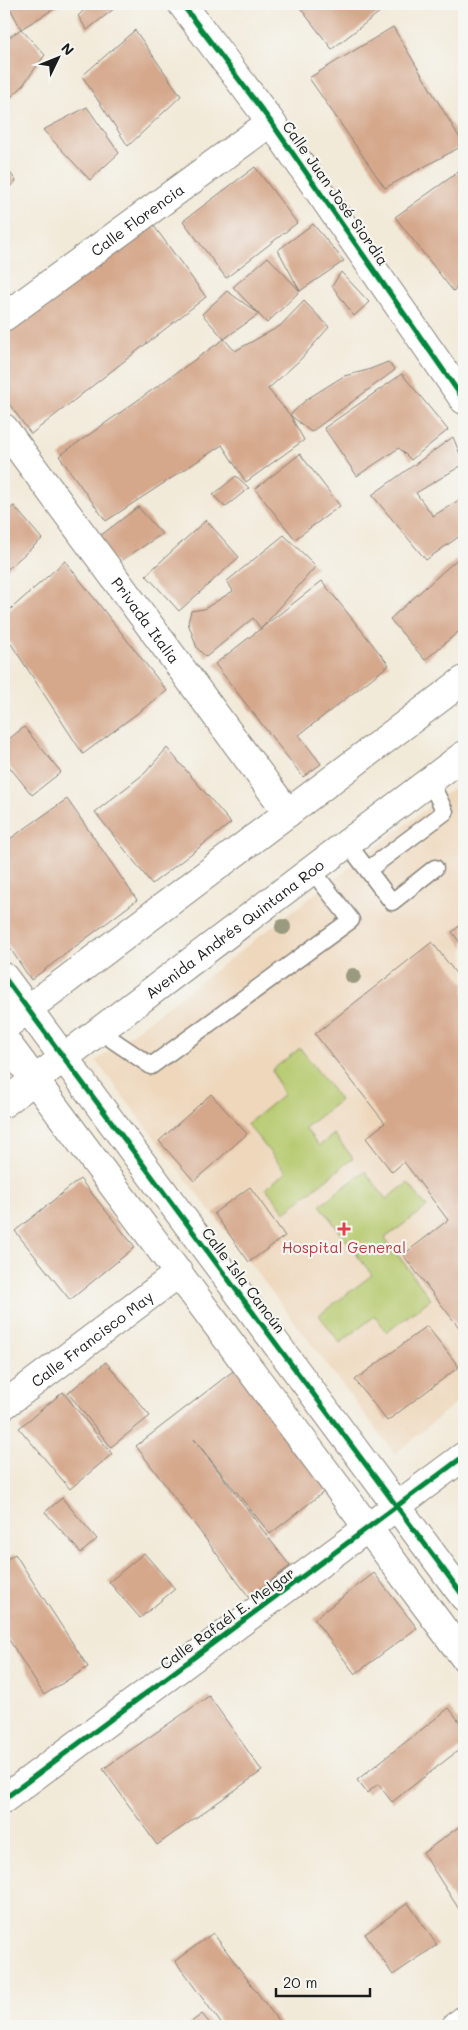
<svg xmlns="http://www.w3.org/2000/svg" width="468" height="2030" viewBox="0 0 468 2030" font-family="Mali,sans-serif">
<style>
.built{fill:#eed7bb}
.green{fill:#b5c96d;stroke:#687244}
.building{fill:#d5a88c}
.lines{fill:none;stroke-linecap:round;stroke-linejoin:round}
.service-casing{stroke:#87837a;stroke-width:19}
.minor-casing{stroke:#87837a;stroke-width:30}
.tertiary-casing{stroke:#87837a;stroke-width:30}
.secondary-casing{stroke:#87837a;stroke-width:30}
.service{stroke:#fff;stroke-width:16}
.minor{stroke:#fff;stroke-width:28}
.tertiary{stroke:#fff;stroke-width:28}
.secondary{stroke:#fff;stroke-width:28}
.cycleway-casing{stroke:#f6f6f2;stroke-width:8}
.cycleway{stroke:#00873e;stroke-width:5}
.tree{fill:#9a9a80}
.health-dot{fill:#e0444e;stroke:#f6f6f2;stroke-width:2}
.labels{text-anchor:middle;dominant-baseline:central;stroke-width:4.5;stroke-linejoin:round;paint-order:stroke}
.street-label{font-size:15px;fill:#1c1c1c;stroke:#f6f6f2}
.health-label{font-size:15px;fill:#be3a42;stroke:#f6f6f2}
</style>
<rect width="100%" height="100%" fill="#f6f6f2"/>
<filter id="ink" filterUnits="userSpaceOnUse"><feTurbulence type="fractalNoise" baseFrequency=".02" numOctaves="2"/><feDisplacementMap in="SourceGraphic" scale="10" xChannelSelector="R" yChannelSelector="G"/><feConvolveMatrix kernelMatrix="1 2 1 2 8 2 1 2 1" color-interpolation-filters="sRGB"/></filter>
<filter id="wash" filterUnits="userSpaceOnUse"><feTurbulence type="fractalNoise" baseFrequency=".0096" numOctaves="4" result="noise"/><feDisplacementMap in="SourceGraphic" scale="20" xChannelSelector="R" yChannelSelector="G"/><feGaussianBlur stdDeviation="1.12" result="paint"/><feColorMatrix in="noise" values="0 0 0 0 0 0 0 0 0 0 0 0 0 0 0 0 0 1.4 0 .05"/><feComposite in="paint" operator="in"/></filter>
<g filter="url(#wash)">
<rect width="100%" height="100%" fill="#f2ead9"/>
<path class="built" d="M464 780V1396L395 1454 96 1061Z"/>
<g class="green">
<path d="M300 1048 340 1100 305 1128 319 1146 334 1134 353 1158 285 1212 266 1188 286 1172 247 1124 283 1095 272 1070Z"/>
<path d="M365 1171 386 1199 408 1183 427 1207 385 1238 431 1299 387 1332 375 1316 340 1343 319 1315 372 1275 320 1205Z"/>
</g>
<g id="blocks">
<g class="building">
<path d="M8 4H62L21 29 45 55 20 89 4 103V41L21 29Z"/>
<path d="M90 4H120L87 30 78 16Z"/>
<path d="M297 4H390L332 49Z"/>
<path d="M393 27 464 145 385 188 309 78Z"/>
<path d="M135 30 181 96 128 146 82 76Z"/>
<path d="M87 107 119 153 90 180 43 130Z"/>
<path d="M4 164 16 181 4 192Z"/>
<path d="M255 167 297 223 226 278 183 221Z"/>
<path d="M464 168V282L453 291 395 217Z"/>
<path d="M148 218 206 297 31 434 4 397V329Z"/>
<path d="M313 224 344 261 300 291 278 250Z"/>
<path d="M268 257 300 291 267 323 233 287Z"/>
<path d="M341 272 369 302 354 316 332 286Z"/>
<path d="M227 291 259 314 224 339 235 351 280 326 304 301 329 327 301 359 268 389 290 415 304 440 246 482 222 445 106 521 59 456 224 339 202 314Z"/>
<path d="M388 362 395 370 311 432 290 415 307 399 344 376 368 370Z"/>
<path d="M402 374 448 430 411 460 399 448 357 476 324 428Z"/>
<path d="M453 437 464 464 416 493 433 516 464 497V533L426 560 372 495Z"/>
<path d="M300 454 340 506 295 539 255 489Z"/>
<path d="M236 476 249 488 225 507 213 495Z"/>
<path d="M14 506 42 539 4 572V514Z"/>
<path d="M138 507 162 534 116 564 96 539Z"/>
<path d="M206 520 239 557 179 611 146 575Z"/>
<path d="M284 535 316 566 261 629 253 618 206 657 197 648 188 623 191 611 204 609 233 591 227 581Z"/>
<path d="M464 553V627L425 660 390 619Z"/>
<path d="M65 561 167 691 83 754 4 633V615Z"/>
<path d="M322 581 389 665 299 735 321 764 303 777 215 664Z"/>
<path d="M24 727 61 772 32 795 4 760V743Z"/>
<path d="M167 748 231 823 152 884 95 812 145 773Z"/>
<path d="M67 799 137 900 31 980 4 939V843Z"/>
<path d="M464 922V948L452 932Z"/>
<path d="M432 942 464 984V1334L403 1255 448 1220 404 1162 392 1172 366 1138 385 1123 315 1034Z"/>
<path d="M211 1094 247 1134 194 1181 159 1141Z"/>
<path d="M80 1179 135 1247 70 1300 15 1231Z"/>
<path d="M250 1187 285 1236 249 1262 214 1213Z"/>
<path d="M427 1326 459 1367 387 1421 355 1380Z"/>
<path d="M106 1362 150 1416 111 1447 68 1393Z"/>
<path d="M237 1368 330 1487 270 1534 194 1439 290 1566 249 1597 136 1446Z"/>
<path d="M63 1392 112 1454 70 1489 19 1428Z"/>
<path d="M62 1498 97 1539 81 1553 45 1512Z"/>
<path d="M144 1553 175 1589 140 1618 109 1582Z"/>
<path d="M15 1554 88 1667 44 1695 4 1632V1561Z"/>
<path d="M374 1573 417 1628 355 1674 314 1619Z"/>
<path d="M209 1696 262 1771 157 1845 103 1769Z"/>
<path d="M449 1708 464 1728V1746L392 1802 378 1784 367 1793 357 1780Z"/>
<path d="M464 1823V1917L423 1853Z"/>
<path d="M408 1903 437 1945 393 1975 365 1934Z"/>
<path d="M213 1933 282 2026H223L175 1961Z"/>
<path d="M202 2014 212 2026H186Z"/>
</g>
</g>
</g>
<g filter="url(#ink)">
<use href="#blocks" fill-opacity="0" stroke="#87837a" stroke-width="1"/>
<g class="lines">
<g class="service-casing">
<g id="service">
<path d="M347 843 392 902 435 868"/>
<path d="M369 869 445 812 430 781"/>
<path d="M98 1030 151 1066 351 920 312 870"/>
</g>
</g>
<g class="minor-casing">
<g id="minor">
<path d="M182 4 271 122 464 400"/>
<path id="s1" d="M4 317 271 122"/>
<path id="s2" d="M4 428 288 813"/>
<path id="s3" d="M4 1405 179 1273"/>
<path d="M4 1799 464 1456"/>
<path d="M456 2026 464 2020"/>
</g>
</g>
<g class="tertiary-casing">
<g id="tertiary">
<path d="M4 977 464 1597"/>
<path d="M4 1039 464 1657"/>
</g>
</g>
<g class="secondary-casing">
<g id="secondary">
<path d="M4 1027 464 680"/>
<path id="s4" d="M4 1103 464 755"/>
</g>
</g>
<use href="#service" class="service"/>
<use href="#minor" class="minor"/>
<use href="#tertiary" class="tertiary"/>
<use href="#secondary" class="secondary"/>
<g class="cycleway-casing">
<g id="cycleway">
<path d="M182 4 271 122 464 400"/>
<path d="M4 977 464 1597"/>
<path d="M4 1799 464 1456"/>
</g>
</g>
<use href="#cycleway" class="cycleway"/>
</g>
<g class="tree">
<circle cx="283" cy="927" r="8"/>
<circle cx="353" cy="976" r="8"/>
</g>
</g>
<path class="health-dot" d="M341.5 1221.5h5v5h5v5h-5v5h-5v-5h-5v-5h5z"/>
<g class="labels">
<g class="street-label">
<text transform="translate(336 193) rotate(55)">Calle Juan José Siordia</text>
<text stroke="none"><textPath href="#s1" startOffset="165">Calle Florencia</textPath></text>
<text stroke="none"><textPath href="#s2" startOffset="239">Privada Italia</textPath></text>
<text stroke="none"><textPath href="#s4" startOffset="289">Avenida Andrés Quintana Roo</textPath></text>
<text transform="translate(244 1280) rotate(53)">Calle Isla Cancún</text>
<text stroke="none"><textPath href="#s3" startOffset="110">Calle Francisco May</textPath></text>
<text transform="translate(227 1618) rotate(-36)">Calle Rafaél E. Melgar</text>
</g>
<g class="health-label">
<text x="344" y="1247">Hospital General</text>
</g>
</g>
<rect width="468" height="2030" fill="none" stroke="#f6f6f2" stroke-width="20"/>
<g transform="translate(58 58) rotate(47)" stroke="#f6f6f2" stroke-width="4" paint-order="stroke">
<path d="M0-4L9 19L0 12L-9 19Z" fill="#1c1c1c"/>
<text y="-8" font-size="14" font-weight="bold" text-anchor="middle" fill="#1c1c1c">N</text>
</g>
<path d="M276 1988v8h94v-8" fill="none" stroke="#1c1c1c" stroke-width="2.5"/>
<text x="283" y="1988" font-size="15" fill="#1c1c1c" stroke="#f6f6f2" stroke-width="4" paint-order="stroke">20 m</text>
</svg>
